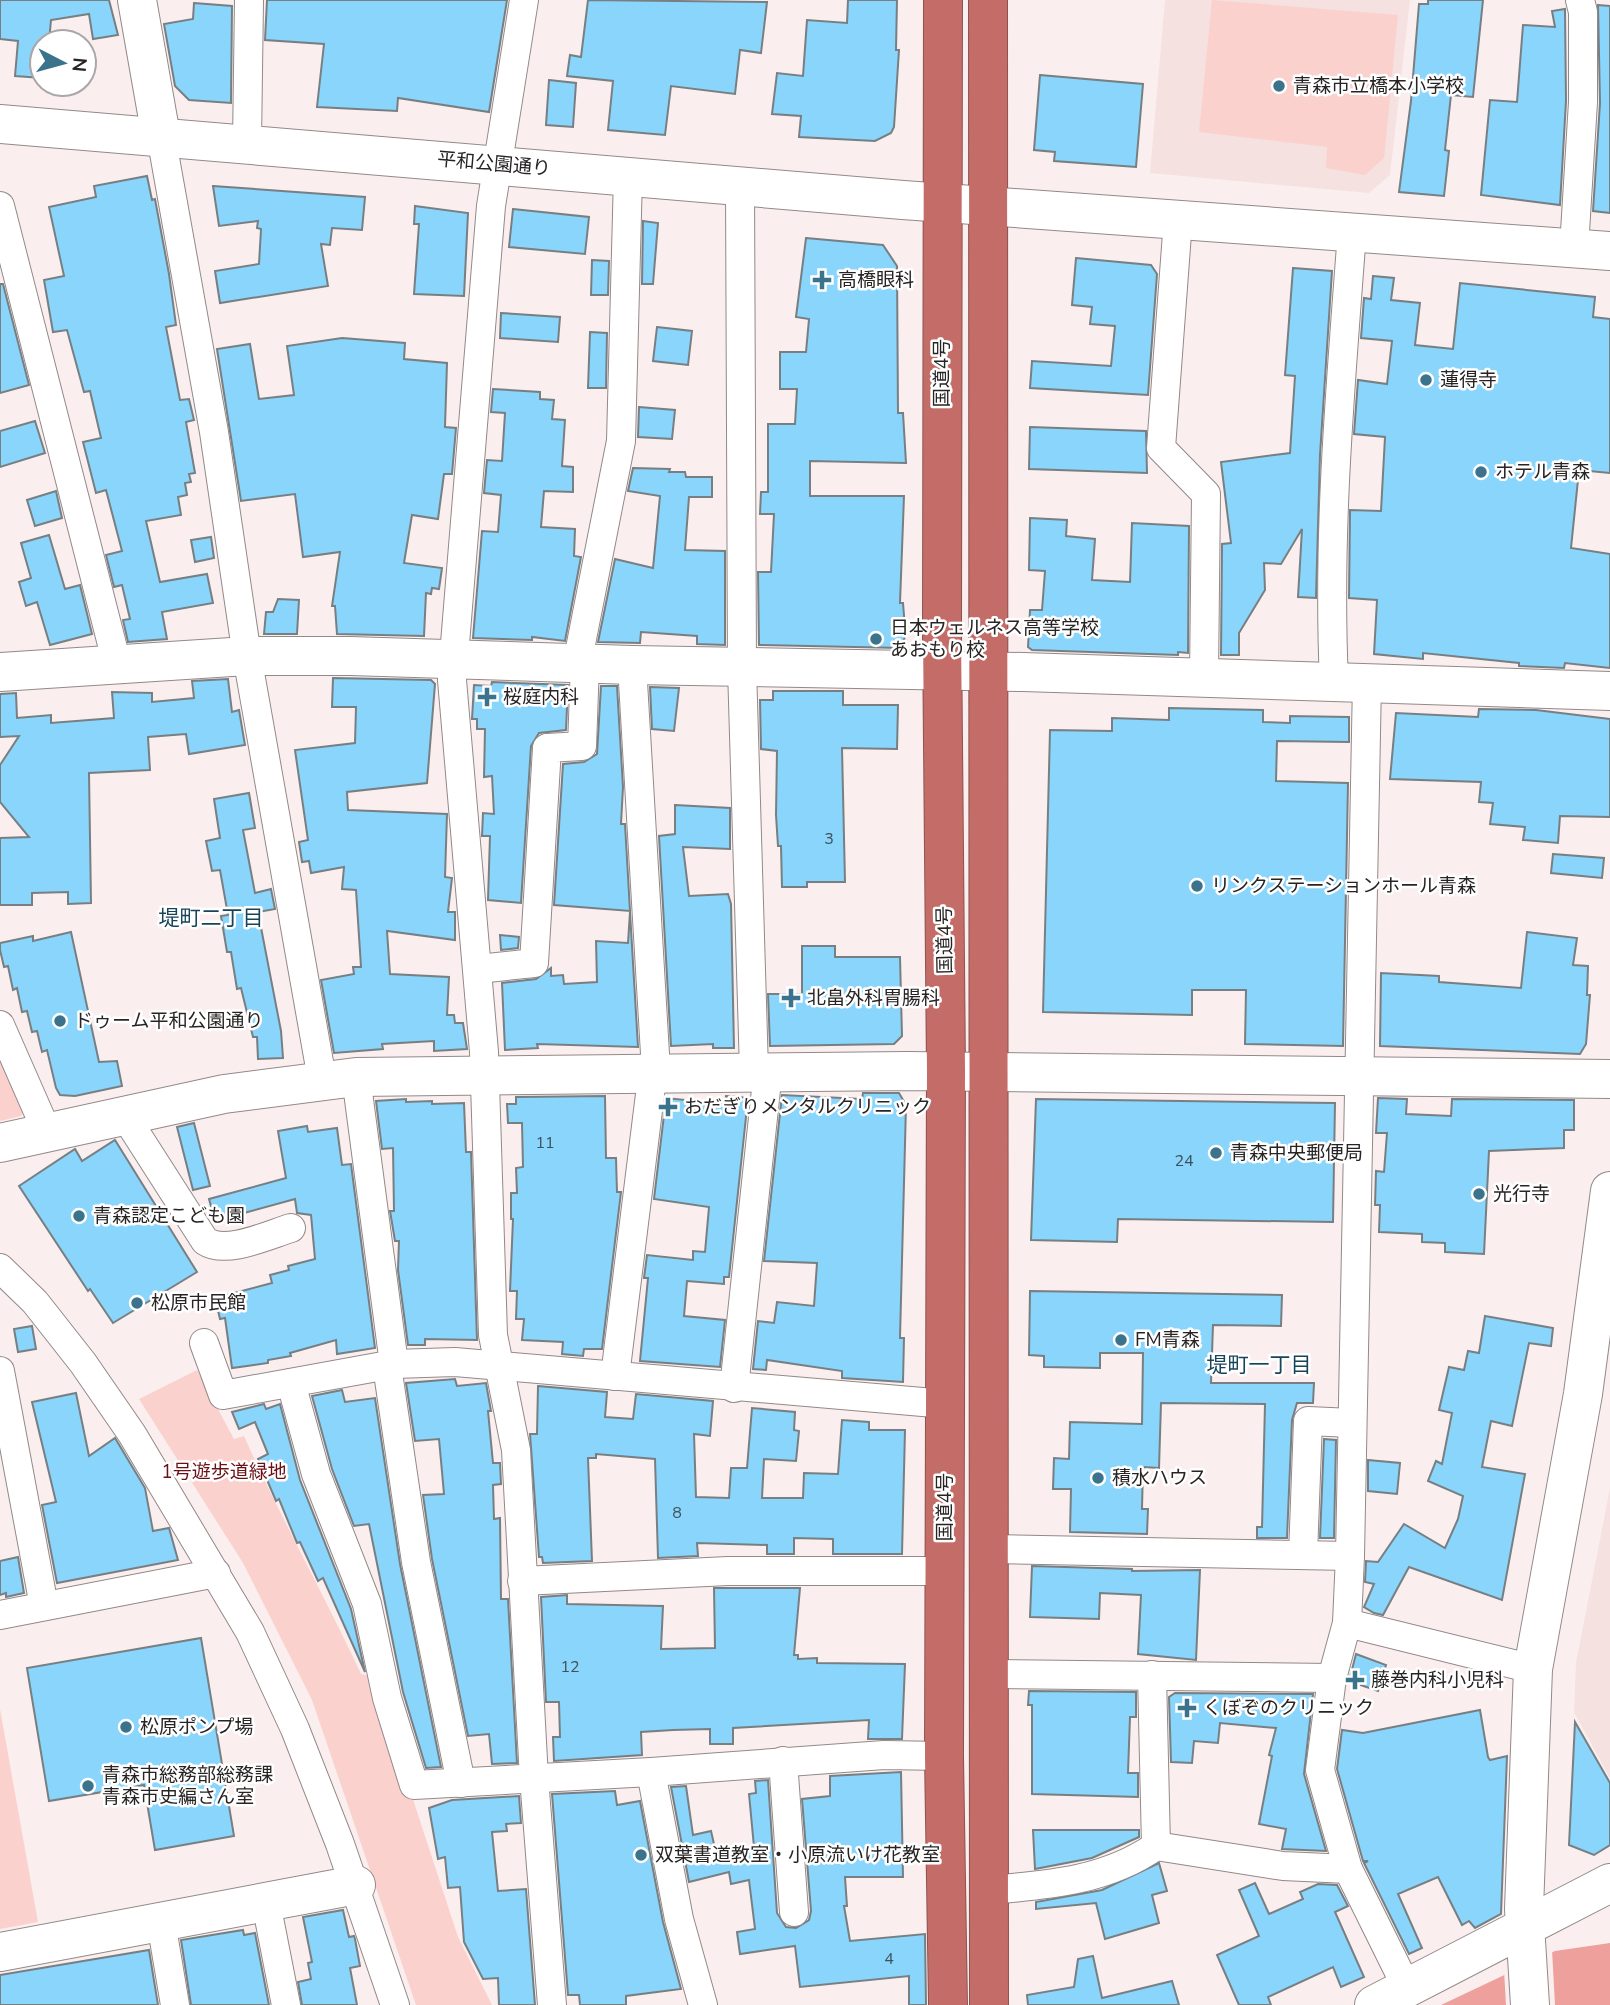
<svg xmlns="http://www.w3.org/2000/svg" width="1610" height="2005" viewBox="0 0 1610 2005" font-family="'Nunito Sans','Noto Sans JP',sans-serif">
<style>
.built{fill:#f5e1df}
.green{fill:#fad1cd}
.water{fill:#eea19c}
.pier{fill:#faefee}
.building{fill:#89d5fb;stroke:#777f83;stroke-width:2}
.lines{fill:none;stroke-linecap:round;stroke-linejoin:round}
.street-casing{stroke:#928988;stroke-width:30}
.secondary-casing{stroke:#928988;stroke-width:40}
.highway-casing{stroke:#8d5350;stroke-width:40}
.street{stroke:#fff;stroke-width:28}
.secondary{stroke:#fff;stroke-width:38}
.highway{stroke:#c36c68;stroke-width:38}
.poi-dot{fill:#3b738d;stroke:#fff;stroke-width:2.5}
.labels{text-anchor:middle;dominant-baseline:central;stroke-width:5;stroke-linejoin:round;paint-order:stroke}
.number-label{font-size:16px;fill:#40505a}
.poi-label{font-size:19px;fill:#282424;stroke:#fff;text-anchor:start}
.street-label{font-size:19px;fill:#282424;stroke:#fff}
.park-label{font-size:19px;fill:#6a1116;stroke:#fff}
.neighbourhood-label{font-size:21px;fill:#174459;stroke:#fff}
</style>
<rect width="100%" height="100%" fill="#faefee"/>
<g class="built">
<path d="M1165 0H1410L1390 175 1369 193 1150 173Z"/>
<path d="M1610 1488V1778L1574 1712 1576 1663Z"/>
</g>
<g class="green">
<path d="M1212 0 1398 15 1384 158 1365 175 1326 168 1327 147 1199 132Z"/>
<path d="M0 1050 27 1103 21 1116 0 1121Z"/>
<path d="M197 1370 234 1439 244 1436C280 1517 324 1594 361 1674L373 1677 458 1937 492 2005H416L312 1700 243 1563 139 1399Z"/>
<path d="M0 1709 38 1922 0 1929Z"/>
</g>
<path class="water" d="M1610 1943V2005H1441L1555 1951Z"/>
<path class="pier" d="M1552 1950 1555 2005H1506L1504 1970Z"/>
<g class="building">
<path d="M0 0H109L118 35 93 39 89 14 51 20 49 42H42V78L15 76 18 41 0 39Z"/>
<path d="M267 0H507L489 112 398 98 397 111 317 107 324 44 265 40Z"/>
<path d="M588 0 767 2 761 53 740 50 735 94 671 86 665 135 608 130 613 81 567 76 570 55 581 57Z"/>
<path d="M848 0H897L896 50H899L894 127 891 133 875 141 799 137 801 116 772 114 777 73 803 76 807 20 847 23Z"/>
<path d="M1428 0H1483L1473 97 1451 95 1445 150 1449 151 1444 196 1399 192 1411 101 1419 4H1428Z"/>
<path d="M194 3 232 6 231 103 189 100 175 86 164 24 193 19Z"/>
<path d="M1598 5 1610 6V213L1593 211 1600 103Z"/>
<path d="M1565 9 1566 101 1560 205 1481 195 1490 100 1517 102 1523 25 1555 27 1552 11Z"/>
<path d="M1040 75 1143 84 1136 167 1054 161 1055 152 1034 150Z"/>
<path d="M549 80 576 83 573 127 546 125Z"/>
<path d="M147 176 152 200 155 199 169 274 176 325 166 327 180 400 189 399 194 420 186 422 195 473 189 474 191 482 185 483 187 495 178 497 181 515 146 521 160 582 207 574 213 603 162 612 167 639 128 642 123 620 130 619 122 585 114 587 106 555 122 551 106 490 96 493 83 442 101 438 90 391 84 392 67 330 53 332 44 280 64 276 49 207 96 197 94 186Z"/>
<path d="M213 186 365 197 362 230 332 228 330 245 321 244 328 286 220 303 215 271 259 264 261 229 257 228 258 221 219 226Z"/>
<path d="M415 206 468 213 464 296 414 294 419 224H414Z"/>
<path d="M513 209 589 217 585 254 509 247Z"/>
<path d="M643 221 658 223 653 284H642Z"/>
<path d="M806 238 883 245 897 266 898 413H903L906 463 810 461V496H904L900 603H903L905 628 904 644 901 648 759 645 758 572H771L774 514H760L761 492H768V424H795L797 389H780V352H806L809 319 796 317Z"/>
<path d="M1076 258 1151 265 1157 274 1148 395 1030 388 1032 361 1111 366 1115 326 1090 324 1092 307 1072 305Z"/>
<path d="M592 260 609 261 608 295H591Z"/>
<path d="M1293 268 1332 271 1320 455 1316 598 1298 597 1302 529 1281 564 1264 563 1265 590 1239 633V655H1221L1222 544 1231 543 1221 462 1290 453 1295 376 1285 375Z"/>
<path d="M1373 276 1394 278 1391 300 1420 303 1415 345 1453 349 1460 283 1595 297 1593 317 1610 319V473L1579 470 1571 548 1610 554V668L1565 663 1564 668 1519 666V663L1423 653V659L1374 654 1377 600 1349 598 1350 510 1381 511 1385 437 1354 434 1358 380 1387 384 1392 341 1361 338 1364 298 1371 299Z"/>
<path d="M0 284H3L29 385 0 393Z"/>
<path d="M501 313 560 317 558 342 500 338Z"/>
<path d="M657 327 692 331 688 365 653 361Z"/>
<path d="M590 332 607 333 606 388H588Z"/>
<path d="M342 338 405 343 404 359 447 363 445 427 456 428 452 474H444L438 519 412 515 404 563 442 568 439 589 432 588 431 594 426 593 424 636 337 634 335 606H332L340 552 303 557 295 494 241 501 217 349 250 344 259 399 294 395 287 346Z"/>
<path d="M493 389 540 392V399L554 400 552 419 565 420 562 466 573 467V492L544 491 541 527 575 529 574 556 581 557 565 641 532 637V640L473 638 482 531 498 532 501 495 484 493 487 460 502 461 505 413 491 412Z"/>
<path d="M639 407 675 410 672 439 638 437Z"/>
<path d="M35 421 45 453 0 467V431Z"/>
<path d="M1030 427 1146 431 1147 473 1029 469Z"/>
<path d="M633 468 670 469 669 472H685L686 477H712V497H689L685 550 725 551V645L697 644V636L641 632 640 643 598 642 615 559 653 568 660 496 628 491Z"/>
<path d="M56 491 62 518 35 526 27 500Z"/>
<path d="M1030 518 1067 520 1066 536 1095 539 1092 580 1130 582 1132 523 1189 526 1188 653 1178 652V655L1032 650 1028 647 1030 610H1042L1045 571 1029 570Z"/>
<path d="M49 535 65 589 80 585 92 634 50 645 37 602 26 606 19 582 31 578 21 543Z"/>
<path d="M211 537 214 558 195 562 191 540Z"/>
<path d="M278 599 299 600 297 634H264L266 612H273Z"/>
<path d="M333 678 431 680 435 684 427 783 347 792 348 810 447 814 445 877 452 878 448 912H455V940L387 931 390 974 449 977 447 1015H454L455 1023H463L467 1049 434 1051V1041L382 1044 383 1049 334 1053 321 980 354 974 353 967H361L356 890 342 889 344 867 311 873 309 861 302 862 299 842 308 840 295 750 355 743 356 707H332Z"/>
<path d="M228 679 232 712 239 710 245 745 189 754 186 734 148 737 150 770 89 773 91 903 68 904V892L32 893V905H0V838L29 837 0 802V765L19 736 0 737V694L16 693 17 718 51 715V723L114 718 112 692 152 693V702L194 698 192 681Z"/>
<path d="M492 682 568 685 566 730 539 733 531 746 521 903 488 900 490 836H482L483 813 494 814 492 776 484 777 485 729H477V719H472L474 685 491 686Z"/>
<path d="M601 686H617L623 787 621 824H625L630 911 554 905 563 764 584 762 597 754Z"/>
<path d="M650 687 679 688 674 731 652 729Z"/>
<path d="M773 691H843V705H898L897 749 842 748 845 882H807V887H782L781 846H778L776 815 777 751 761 749 760 700H773Z"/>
<path d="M1169 708 1263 710V722L1290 723V716L1349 717V742L1277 741 1276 781 1348 783 1343 1046 1245 1044 1246 990H1192V1015L1043 1012 1050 730 1112 731V718L1169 720Z"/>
<path d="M1479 709 1536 710 1610 719V817L1560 816 1558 843 1523 840 1525 827 1490 824 1493 803 1479 802 1481 782 1390 779 1396 713 1478 717Z"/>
<path d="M249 793 255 828 243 830 255 893 271 889 275 909 258 912 281 1031 283 1058 258 1059 257 1037H253L241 988 237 989 231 952H227L221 916 228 915 220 870 212 871 206 841 220 838 214 799Z"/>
<path d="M675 805 730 808V849L683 847 689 896 728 894 731 904 734 1048H713V1044L671 1046 659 836 675 834Z"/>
<path d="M1553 854 1604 858 1602 878 1551 873Z"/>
<path d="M630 912 638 1047 537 1044 538 1048 505 1050 502 983 536 979 551 968V976L563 975 564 984 597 982 596 941 628 943Z"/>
<path d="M71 932 99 1062 117 1061 122 1086 75 1096 60 1095 56 1088 47 1050 42 1052 37 1031 32 1032 27 1011 22 1012 17 988 13 990 8 966 4 967 0 950V943L33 936V941Z"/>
<path d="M1527 932 1577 938 1573 965 1588 966 1587 995H1590L1586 1044 1580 1054 1380 1046 1381 973 1439 976V982L1521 988Z"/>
<path d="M500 935 519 937 518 948 501 950Z"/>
<path d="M802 946H835V957H900L902 1036 894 1044 770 1046 768 994H802Z"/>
<path d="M863 1093H899L906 1105 900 1338H904L903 1382 842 1378V1371L767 1360 766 1370 753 1369 758 1321 774 1323 777 1302 814 1306 817 1263 764 1261 782 1095 862 1099Z"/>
<path d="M605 1096 606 1158H616L617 1192H621L602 1349H584L583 1356 562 1354 563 1342 522 1340 524 1319H516L517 1291H510L513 1219H511V1193H517L516 1168 523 1167 522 1123H508L507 1104H516V1097Z"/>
<path d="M726 1096 748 1098 729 1277H724V1284L687 1281 684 1316 725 1320 720 1367 640 1361 648 1278H644L647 1255 693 1260V1251L705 1252 709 1207 654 1199 666 1098 725 1104Z"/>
<path d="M1378 1098 1407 1099 1406 1114 1451 1116 1452 1099 1574 1100V1130H1564V1148L1489 1151 1484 1254 1445 1252V1243L1422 1242V1234L1379 1232 1380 1205H1375L1376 1171 1384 1172 1387 1133H1376Z"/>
<path d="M406 1099V1102L432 1101V1104L464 1103 466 1152H471L477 1340 425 1339V1345H408L398 1270 399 1241H395L390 1211H394L393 1148 382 1149 376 1101Z"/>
<path d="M1036 1099 1335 1103 1333 1222 1118 1219 1117 1242 1031 1240Z"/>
<path d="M194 1123 210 1186 193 1190 177 1127Z"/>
<path d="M307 1126 308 1132 337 1128 342 1165 351 1164 375 1348 337 1354 336 1340 290 1353 291 1356 268 1360V1363L232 1368 225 1318 220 1319 215 1298 272 1283 270 1275 289 1270 288 1266 315 1259 311 1215 297 1213 295 1199 215 1221 209 1199 286 1178 278 1131Z"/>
<path d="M115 1140 197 1272 113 1323 90 1289 88 1291 19 1186 75 1149 82 1161Z"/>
<path d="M1030 1291 1282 1295 1281 1326 1213 1325 1211 1383H1314L1313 1403H1297L1292 1420 1287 1538H1257V1527H1262L1265 1404 1161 1403 1159 1468 1143 1467 1142 1509H1148L1147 1534 1070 1532 1071 1489H1053L1054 1458 1069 1459 1070 1422 1142 1424 1143 1353H1100V1368L1044 1367V1356L1029 1355Z"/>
<path d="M1485 1316 1553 1328 1551 1346 1529 1343 1512 1426 1491 1421 1482 1467 1525 1474 1502 1600 1409 1567 1383 1615 1374 1613 1364 1607 1374 1584 1365 1582 1366 1561 1378 1562 1404 1524 1445 1548 1458 1519 1463 1496 1428 1481 1436 1461 1442 1464 1452 1413 1439 1410 1449 1367 1464 1370 1468 1351 1479 1353Z"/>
<path d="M32 1326 36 1349 18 1352 14 1329Z"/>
<path d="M455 1379 457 1386 486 1383 491 1411H488L493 1463H500L501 1484 493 1485 494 1519 500 1518 501 1599H508L517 1763 492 1764 489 1734 468 1736 432 1559 423 1495 444 1494 439 1439 415 1441 406 1383Z"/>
<path d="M538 1386 607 1392 605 1417 633 1419 636 1394 713 1401 710 1436 694 1434 696 1497 729 1498 731 1468H747L752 1408 795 1412 794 1430 799 1431 796 1461 764 1459 762 1498H803L804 1473 838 1474 842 1420 869 1422V1430H905L902 1554H833V1539L794 1538V1554H767V1545L697 1543 698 1556 658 1558 655 1459 596 1454V1458H588L592 1561 543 1563 542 1557H539L530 1434H537Z"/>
<path d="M342 1390 345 1402 375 1398 400 1564 441 1767 426 1768 403 1692 369 1524 354 1526 332 1469 312 1396Z"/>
<path d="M76 1393 89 1456 115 1438 145 1488 153 1531 169 1528 178 1560 57 1583 42 1505 56 1502 32 1402Z"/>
<path d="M264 1404 266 1409 280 1404 300 1480 351 1609 365 1672 323 1578 318 1581 300 1542 297 1543 279 1499 276 1501 258 1459 268 1454 255 1422 239 1429 232 1412Z"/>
<path d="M1324 1439 1336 1440 1334 1538H1320Z"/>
<path d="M1368 1460 1400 1463 1397 1494 1368 1491Z"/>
<path d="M18 1557 24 1593 6 1597V1593L0 1595V1561Z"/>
<path d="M1032 1566 1132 1569V1571L1200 1570 1196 1660 1138 1654 1141 1595 1100 1593 1099 1619 1030 1617Z"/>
<path d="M714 1588H800L794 1655H798V1659L817 1658V1663L905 1664 902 1739H868L869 1720 733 1728V1744H710V1729L673 1730 641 1732 642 1755 554 1761 553 1737H560L559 1702H546L541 1597 567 1595V1604L663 1606 661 1649 715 1648Z"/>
<path d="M201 1638 234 1836 155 1850 144 1785 49 1801 27 1668Z"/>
<path d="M1356 1654 1386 1665 1378 1691 1349 1681Z"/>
<path d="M1029 1691 1136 1692V1717H1130L1128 1773H1138V1797L1032 1794V1705H1028Z"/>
<path d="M1175 1693 1313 1694 1304 1774 1326 1851 1282 1849 1286 1829 1259 1824 1272 1756 1269 1755 1276 1728 1220 1723 1218 1743 1194 1741 1192 1763 1171 1762 1169 1697Z"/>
<path d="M1480 1710 1488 1757 1490 1760 1507 1756 1501 1914 1475 1928 1469 1921 1462 1925 1438 1877 1398 1894 1422 1948 1409 1954 1364 1863 1368 1861H1363L1337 1769 1342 1730 1363 1733Z"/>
<path d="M1575 1722 1610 1783V1845L1594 1855 1569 1845Z"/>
<path d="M901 1772 903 1877H845L847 1906H844L850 1941 925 1934 926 2005H909V1976L800 1987 795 1946 740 1954 737 1932 755 1929 749 1880 731 1884 729 1872 689 1882 671 1787 686 1786 693 1835 711 1831 716 1853 754 1847 749 1794 756 1793 755 1781 768 1780 777 1913 786 1927 796 1928 809 1920 811 1911 802 1799 830 1796V1776Z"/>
<path d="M615 1791 617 1805 640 1801 663 1922 681 1989 626 1996V2005H580L579 1995H568L552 1794Z"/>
<path d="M519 1796 521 1823 506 1824 507 1831 492 1832 498 1891 526 1889 535 2005H499L498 1978 483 1979 464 1942 460 1887 448 1888 445 1857 438 1859 429 1808 452 1800Z"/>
<path d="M1033 1830H1139V1837L1092 1858 1035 1869Z"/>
<path d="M1159 1863 1167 1891 1152 1895 1159 1923 1105 1939 1096 1903 1036 1909V1902L1102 1890Z"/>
<path d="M1255 1883 1269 1914 1303 1899 1300 1892 1318 1884 1337 1885 1348 1906 1335 1912 1364 1977 1341 1987 1333 1967 1268 1997 1271 2005H1239L1217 1955 1259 1936 1239 1890Z"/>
<path d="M343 1910 349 1937 354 1936 355 1939 360 1966 350 1968 357 2005H302L298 1982 311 1979 308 1963 312 1962 303 1917Z"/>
<path d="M243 1930 244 1935 255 1933 269 2005H191L181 1940Z"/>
<path d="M149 1950 158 2005H0V1975Z"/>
<path d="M1093 1956 1102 1998 1172 1981 1179 2005H1028L1027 1995 1074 1987 1078 1959Z"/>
</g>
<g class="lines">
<g class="street-casing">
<g id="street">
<path d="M524 0 491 206 452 680 484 1052 493 1335 516 1450 534 1778 552 2005"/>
<path d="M161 136 214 432 247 656 322 1079"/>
<path d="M247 143 249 0"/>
<path d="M740 185 742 668 754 1071"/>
<path d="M0 206 117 664"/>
<path d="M1178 220 1161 448 1206 494 1204 677"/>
<path d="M1574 248 1583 102V12L1580 0"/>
<path d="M577 664 621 441 628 176"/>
<path d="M1334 681C1327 530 1341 382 1352 232"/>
<path d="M1367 682 1350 1556 1347 1623 1332 1678 1320 1770 1348 1869 1407 1988"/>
<path d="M478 969 534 963 547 748 582 746 585 664"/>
<path d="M0 1025 47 1132"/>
<path d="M356 1077 394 1364"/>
<path d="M125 1116 205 1241C226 1255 268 1235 291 1228"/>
<path d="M0 1268 35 1302 83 1363 132 1434 250 1632 295 1729 340 1844 395 2005"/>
<path d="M204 1343 223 1395 394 1364 455 1362 946 1404"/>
<path d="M387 1366 416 1562 461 1783"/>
<path d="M0 1371 44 1606"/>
<path d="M615 1376 655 1054 632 665"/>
<path d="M291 1383 316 1474 367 1604 387 1698 414 1785 651 1772 884 1755 944 1756"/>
<path d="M734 1388 768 1071"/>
<path d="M990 1549 1350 1556"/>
<path d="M1303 1555 1308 1421 1352 1423"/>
<path d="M522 1581 728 1571H945"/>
<path d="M0 1615 216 1573"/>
<path d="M1347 1623 1533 1669"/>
<path d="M990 1674 1332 1678"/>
<path d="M1152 1675 1156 1846"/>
<path d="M783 1761 794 1912"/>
<path d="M651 1772 679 1919 703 2005"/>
<path d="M990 1890C1048 1885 1106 1881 1156 1846L1283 1866 1348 1869"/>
<path d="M266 1903 286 2005"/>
<path d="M161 1922 175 2005"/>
</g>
</g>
<g class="secondary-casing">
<g id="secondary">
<path d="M137 0 161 136"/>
<path d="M0 124 903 200 1610 251"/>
<path d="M0 672 247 656H350L632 665 1023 672 1610 691"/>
<path d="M0 1143 224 1094 356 1077 907 1071 1610 1079"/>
<path d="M0 1952 356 1885"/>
<path d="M1374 2005 1610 1883"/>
<path d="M1530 2005 1524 1909 1533 1669 1583 1394 1610 1191"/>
</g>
</g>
<g class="highway-casing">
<g id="highway">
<path d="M943 0 942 633 946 1071 944 1756 948 2005"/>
<path d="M988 0 989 2005"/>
</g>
</g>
<use href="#street" class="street"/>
<use href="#secondary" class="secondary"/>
<use href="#highway" class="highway"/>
</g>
<g class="poi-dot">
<circle cx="1279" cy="86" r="7"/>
<path d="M818.5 269.5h7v7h7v7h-7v7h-7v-7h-7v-7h7z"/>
<circle cx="1426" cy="380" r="7"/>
<circle cx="1481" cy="472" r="7"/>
<circle cx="876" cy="639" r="7"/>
<path d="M483.5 686.5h7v7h7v7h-7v7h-7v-7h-7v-7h7z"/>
<circle cx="1197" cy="886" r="7"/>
<path d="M787.5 987.5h7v7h7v7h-7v7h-7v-7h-7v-7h7z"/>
<circle cx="60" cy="1021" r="7"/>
<path d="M664.5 1096.5h7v7h7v7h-7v7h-7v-7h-7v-7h7z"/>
<circle cx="1216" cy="1153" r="7"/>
<circle cx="1479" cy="1194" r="7"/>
<circle cx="79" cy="1216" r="7"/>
<circle cx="137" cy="1303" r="7"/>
<circle cx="1121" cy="1340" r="7"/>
<circle cx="1098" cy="1478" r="7"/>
<path d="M1351.5 1669.5h7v7h7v7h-7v7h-7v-7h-7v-7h7z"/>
<path d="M1183.5 1697.5h7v7h7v7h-7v7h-7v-7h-7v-7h7z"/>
<circle cx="126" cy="1727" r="7"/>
<circle cx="88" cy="1786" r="7"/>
<circle cx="641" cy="1855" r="7"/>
</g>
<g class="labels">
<g class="number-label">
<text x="829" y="839">3</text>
<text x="545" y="1143">11</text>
<text x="1184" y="1161">24</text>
<text x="677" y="1513">8</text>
<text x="570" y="1667">12</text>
<text x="889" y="1959">4</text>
</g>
<g class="poi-label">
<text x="1293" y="86">青森市立橋本小学校</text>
<text x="838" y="280">高橋眼科</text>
<text x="1440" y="380">蓮得寺</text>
<text x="1495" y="472">ホテル青森</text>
<text x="890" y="628">日本ウェルネス高等学校<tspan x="890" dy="22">あおもり校</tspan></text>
<text x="503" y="697">桜庭内科</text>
<text x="1211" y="886">リンクステーションホール青森</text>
<text x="807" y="998">北畠外科胃腸科</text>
<text x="74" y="1021">ドゥーム平和公園通り</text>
<text x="684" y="1107">おだぎりメンタルクリニック</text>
<text x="1230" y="1153">青森中央郵便局</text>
<text x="1493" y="1194">光行寺</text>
<text x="93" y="1216">青森認定こども園</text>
<text x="151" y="1303">松原市民館</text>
<text x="1135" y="1340">FM青森</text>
<text x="1112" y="1478">積水ハウス</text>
<text x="1371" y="1680">藤巻内科小児科</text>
<text x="1203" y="1708">くぼぞのクリニック</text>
<text x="140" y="1727">松原ポンプ場</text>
<text x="102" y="1775">青森市総務部総務課<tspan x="102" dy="22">青森市史編さん室</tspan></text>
<text x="655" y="1855">双葉書道教室・小原流いけ花教室</text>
</g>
<g class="street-label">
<text transform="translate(494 164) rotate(5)">平和公園通り</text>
<text transform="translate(942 373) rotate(-90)">国道4号</text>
<text transform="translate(945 940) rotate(-91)">国道4号</text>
<text transform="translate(945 1507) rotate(-90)">国道4号</text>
</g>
<g class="park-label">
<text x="224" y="1472">1号遊歩道緑地</text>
</g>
<g class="neighbourhood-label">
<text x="211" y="918">堤町二丁目</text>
<text x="1259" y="1365">堤町一丁目</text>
</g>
</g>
<g transform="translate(63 63) rotate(96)"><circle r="33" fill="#ffffff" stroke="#a9a7a7" stroke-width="2"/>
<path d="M0-5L12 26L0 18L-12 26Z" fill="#3b738d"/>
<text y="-10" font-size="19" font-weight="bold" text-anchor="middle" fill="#282424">N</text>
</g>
</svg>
